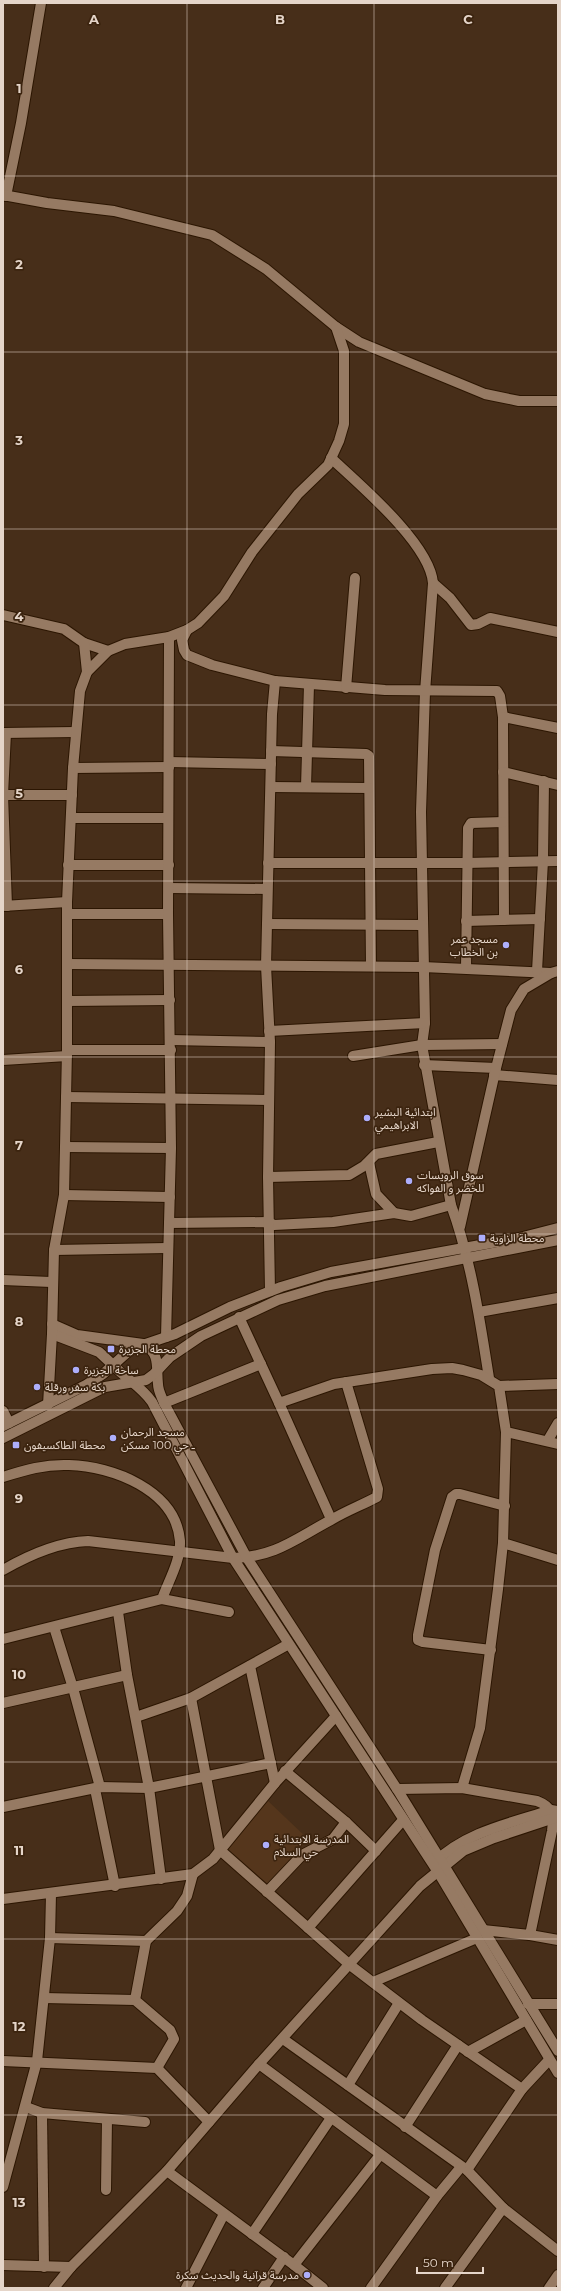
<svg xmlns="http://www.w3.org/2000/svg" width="561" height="2291" viewBox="0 0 561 2291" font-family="Montserrat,'Noto Sans Arabic',sans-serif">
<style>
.built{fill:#55361c}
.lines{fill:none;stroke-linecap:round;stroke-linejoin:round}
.street-casing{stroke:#2c1602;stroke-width:12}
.secondary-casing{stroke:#2c1602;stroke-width:12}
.street{stroke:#967a63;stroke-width:10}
.secondary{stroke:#967a63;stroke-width:10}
.grid{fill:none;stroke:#e5d5c9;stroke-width:1;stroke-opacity:0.55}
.poi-dot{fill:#adaefb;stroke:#3c240f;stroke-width:1.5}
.labels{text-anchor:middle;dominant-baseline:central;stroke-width:3.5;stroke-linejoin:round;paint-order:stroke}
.poi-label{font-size:11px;fill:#e5d5c9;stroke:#3c240f;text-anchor:start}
.grid-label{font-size:13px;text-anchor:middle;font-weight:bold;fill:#e5d5c9;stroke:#3c240f;stroke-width:3.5;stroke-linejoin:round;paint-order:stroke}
</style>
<rect width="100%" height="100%" fill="#472e19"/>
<path class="built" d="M267 1800 308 1839 266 1886 223 1851Z"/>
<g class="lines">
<g class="street-casing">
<g id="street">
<path d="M6 196 21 123 41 3"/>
<path d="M331 458C360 485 430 544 433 583L425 692 421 812 425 1023 422 1045 451 1205C471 1260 480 1320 489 1378"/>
<path d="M433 583 450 598 471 625 478 624 490 618 558 632"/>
<path d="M3 615 64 629 84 643 108 651"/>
<path d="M187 630 182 640 184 650 187 655 212 665 275 681 385 690 497 691 500 696 503 717 504 920"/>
<path d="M84 643 87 672"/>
<path d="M346 688 355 578"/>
<path d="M503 717 558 728"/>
<path d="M3 733 75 732"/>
<path d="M6 733 3 795 7 906"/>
<path d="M271 751 366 754 369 756 371 966"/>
<path d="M169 762 271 764"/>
<path d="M73 768 169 767"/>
<path d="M503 772 558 785"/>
<path d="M271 787 369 788"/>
<path d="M306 787 309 685"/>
<path d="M3 795H72"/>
<path d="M71 818H168"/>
<path d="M268 863H466L558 861"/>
<path d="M68 865H169"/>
<path d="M169 888 267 889"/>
<path d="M3 906 67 902"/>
<path d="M67 914H168"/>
<path d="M466 921 540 919"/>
<path d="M267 924 422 925"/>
<path d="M67 964 423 967 551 973"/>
<path d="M466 968 468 828 471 823 503 822"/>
<path d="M537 971 543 861 544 781"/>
<path d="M67 1001 170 1000"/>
<path d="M269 1031 425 1023"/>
<path d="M171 1040 270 1042"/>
<path d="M67 1050H171"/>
<path d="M353 1056 422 1045 502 1044"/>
<path d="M3 1060 67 1056"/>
<path d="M424 1065 496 1068"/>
<path d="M494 1075 558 1080"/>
<path d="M66 1097 269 1100"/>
<path d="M65 1147 171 1148"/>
<path d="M369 1163 376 1194 394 1213"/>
<path d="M268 1177 349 1175 364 1166 376 1154 438 1142"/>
<path d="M64 1195 170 1197"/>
<path d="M169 1223 268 1222 274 1225 333 1222 394 1213 411 1216 451 1205"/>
<path d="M460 1227 496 1068 511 1010 524 989 551 973 558 971"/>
<path d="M54 1250 167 1248"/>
<path d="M3 1280 51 1282"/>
<path d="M270 1291 268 1177 270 1042 266 966 272 714 275 681"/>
<path d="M479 1312 558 1298"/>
<path d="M239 1317 279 1403 334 1384 432 1369 452 1368 463 1370 481 1375 499 1386 506 1432 558 1444"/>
<path d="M52 1324 77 1335 143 1344"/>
<path d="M52 1334 99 1352 113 1365"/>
<path d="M166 1337 171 1148 168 914 169 637"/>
<path d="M499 1386 558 1384"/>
<path d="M164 1403 261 1364"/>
<path d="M279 1403 331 1519"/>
<path d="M3 1411 9 1423"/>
<path d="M548 1440 558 1423"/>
<path d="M3 1477C25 1470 45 1464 69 1465 112 1466 176 1490 180 1541 181 1560 168 1582 162 1599L3 1639"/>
<path d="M503 1543 558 1560"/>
<path d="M3 1570C29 1555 58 1542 88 1541L233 1558C275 1557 295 1539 331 1520 346 1511 362 1505 377 1497L378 1489 346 1382"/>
<path d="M162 1599 229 1612"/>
<path d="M118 1612 127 1675 149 1788 161 1879"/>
<path d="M54 1627 73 1688 100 1787"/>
<path d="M491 1650 423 1642 418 1640V1635L435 1550 452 1497 456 1494H460L505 1506"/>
<path d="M250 1666 275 1783"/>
<path d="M191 1698 220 1850 350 1965 422 2020 522 2089 549 2060"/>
<path d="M3 1703 127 1675"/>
<path d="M136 1717 191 1698 287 1645"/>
<path d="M285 1771 346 1822 376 1851"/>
<path d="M462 1788 480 1728 498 1589 503 1543 506 1432"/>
<path d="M95 1789 115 1886"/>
<path d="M397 1789 462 1788 537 1801C553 1807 554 1816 552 1831L530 1935 483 1930"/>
<path d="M3 1807 100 1787 149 1788 271 1763"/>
<path d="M434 1863C465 1832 511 1823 551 1810L557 1811"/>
<path d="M267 1892 302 1855 333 1839 346 1822"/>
<path d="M3 1899 193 1874 213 1859 275 1783 336 1716"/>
<path d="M308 1928 403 1820"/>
<path d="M530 1935 558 1940"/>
<path d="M50 1938 146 1941"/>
<path d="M373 1982 477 1938"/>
<path d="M44 1998 135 2000"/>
<path d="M528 2004H558"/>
<path d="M283 2039 467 2170 503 2208 445 2288"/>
<path d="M468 2052 526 2020"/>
<path d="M3 2061 157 2068 209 2122"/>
<path d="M259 2064 437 2196"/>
<path d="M157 2068 174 2039 170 2030 135 2000 146 1941 177 1911 187 1896 193 1874"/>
<path d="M348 2085 399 2003"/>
<path d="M26 2107 42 2113 145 2122"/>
<path d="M42 2113 44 2267"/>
<path d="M405 2127 458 2045"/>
<path d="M467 2170 522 2089"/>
<path d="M167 2171 294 2265 380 2155"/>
<path d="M3 2187 37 2061 50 1938 51 1894"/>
<path d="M106 2190 107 2119"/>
<path d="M503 2208 558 2251"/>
<path d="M252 2234 331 2118"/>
<path d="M3 2265 71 2267"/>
<path d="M294 2265 323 2288"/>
<path d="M54 2288 71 2267 167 2171 259 2064 420 1886 463 1851 494 1838 554 1818 558 1814"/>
<path d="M186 2288 224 2214"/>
<path d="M263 2288 284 2257"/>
<path d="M371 2288 437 2196 461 2167"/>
</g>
</g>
<g class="secondary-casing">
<g id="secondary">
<path d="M3 195 47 203 114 211 212 235 266 269 336 327 359 342 485 394 519 401H558"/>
<path d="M143 1344C161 1353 156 1368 158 1384 158 1391 162 1397 164 1403L247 1558 397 1789 558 2051"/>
<path d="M113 1365C125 1378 142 1387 152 1402L233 1558 438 1872 558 2073"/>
<path d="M48 1405 52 1334 54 1250 64 1195 67 1050V902L73 768 80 691 87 672 108 651 125 644 169 637 187 630 198 623 224 596 252 552 298 494 328 465 339 441 344 424V351L336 327"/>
<path d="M3 1426 86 1385 103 1374 131 1349 175 1334 230 1307 281 1287 331 1272 519 1238 558 1228"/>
<path d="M3 1438 105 1387 146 1380 154 1374 170 1357 201 1336 278 1300 325 1286 558 1240"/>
<path d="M549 2288 558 2275"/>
</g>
</g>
<use href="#street" class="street"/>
<use href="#secondary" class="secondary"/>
</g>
<path class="grid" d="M187 3V2288M374 3V2288M3 176H558M3 352H558M3 529H558M3 705H558M3 881H558M3 1057H558M3 1234H558M3 1410H558M3 1586H558M3 1762H558M3 1939H558M3 2115H558"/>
<g class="poi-dot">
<circle cx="506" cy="945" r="4"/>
<circle cx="367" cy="1118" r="4"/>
<circle cx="409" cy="1181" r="4"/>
<rect x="478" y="1234" width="8" height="8" rx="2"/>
<rect x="107" y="1345" width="8" height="8" rx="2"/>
<circle cx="76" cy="1370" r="4"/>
<circle cx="37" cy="1387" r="4"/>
<circle cx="113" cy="1438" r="4"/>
<rect x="12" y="1441" width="8" height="8" rx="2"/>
<circle cx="266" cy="1845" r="4"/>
<circle cx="307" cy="2275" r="4"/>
</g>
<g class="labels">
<g class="poi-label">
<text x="498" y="939" text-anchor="end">مسجد عمر<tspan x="498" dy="13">بن الخطاب</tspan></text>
<text x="375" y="1112">ابتدائية البشير<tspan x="375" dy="13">الابراهيمي</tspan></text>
<text x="417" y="1175">سوق الرويسات<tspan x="417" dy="13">للخضر و الفواكه</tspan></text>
<text x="490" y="1238">محطة الزاوية</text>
<text x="119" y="1349">محطة الجزيرة</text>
<text x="84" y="1370">ساحة الجزيرة</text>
<text x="45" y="1387">بكة سفر ورقلة</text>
<text x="121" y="1432">مسجد الرحمان<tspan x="121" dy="13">ـ حي 100 مسكن</tspan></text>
<text x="24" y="1445">محطة الطاكسيفون</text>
<text x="274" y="1839">المدرسة الابتدائية<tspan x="274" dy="13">حي السلام</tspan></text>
<text x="299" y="2275" text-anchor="end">مدرسة قرآنية والحديث سكرة</text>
</g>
</g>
<g class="grid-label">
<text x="94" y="24">A</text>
<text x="280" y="24">B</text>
<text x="468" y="24">C</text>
<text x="19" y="93">1</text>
<text x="19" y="269">2</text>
<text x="19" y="445">3</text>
<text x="19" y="621">4</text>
<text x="19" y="798">5</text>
<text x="19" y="974">6</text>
<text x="19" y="1150">7</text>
<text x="19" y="1326">8</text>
<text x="19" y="1503">9</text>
<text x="19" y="1679">10</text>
<text x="19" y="1855">11</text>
<text x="19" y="2031">12</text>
<text x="19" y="2207">13</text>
</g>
<rect width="561" height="2291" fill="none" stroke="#e5d5c9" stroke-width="8"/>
<path d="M417 2267v6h66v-6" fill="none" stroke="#e5d5c9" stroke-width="2"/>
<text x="423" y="2267" font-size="12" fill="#e5d5c9" stroke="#3c240f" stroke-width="3" paint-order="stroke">50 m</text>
</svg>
